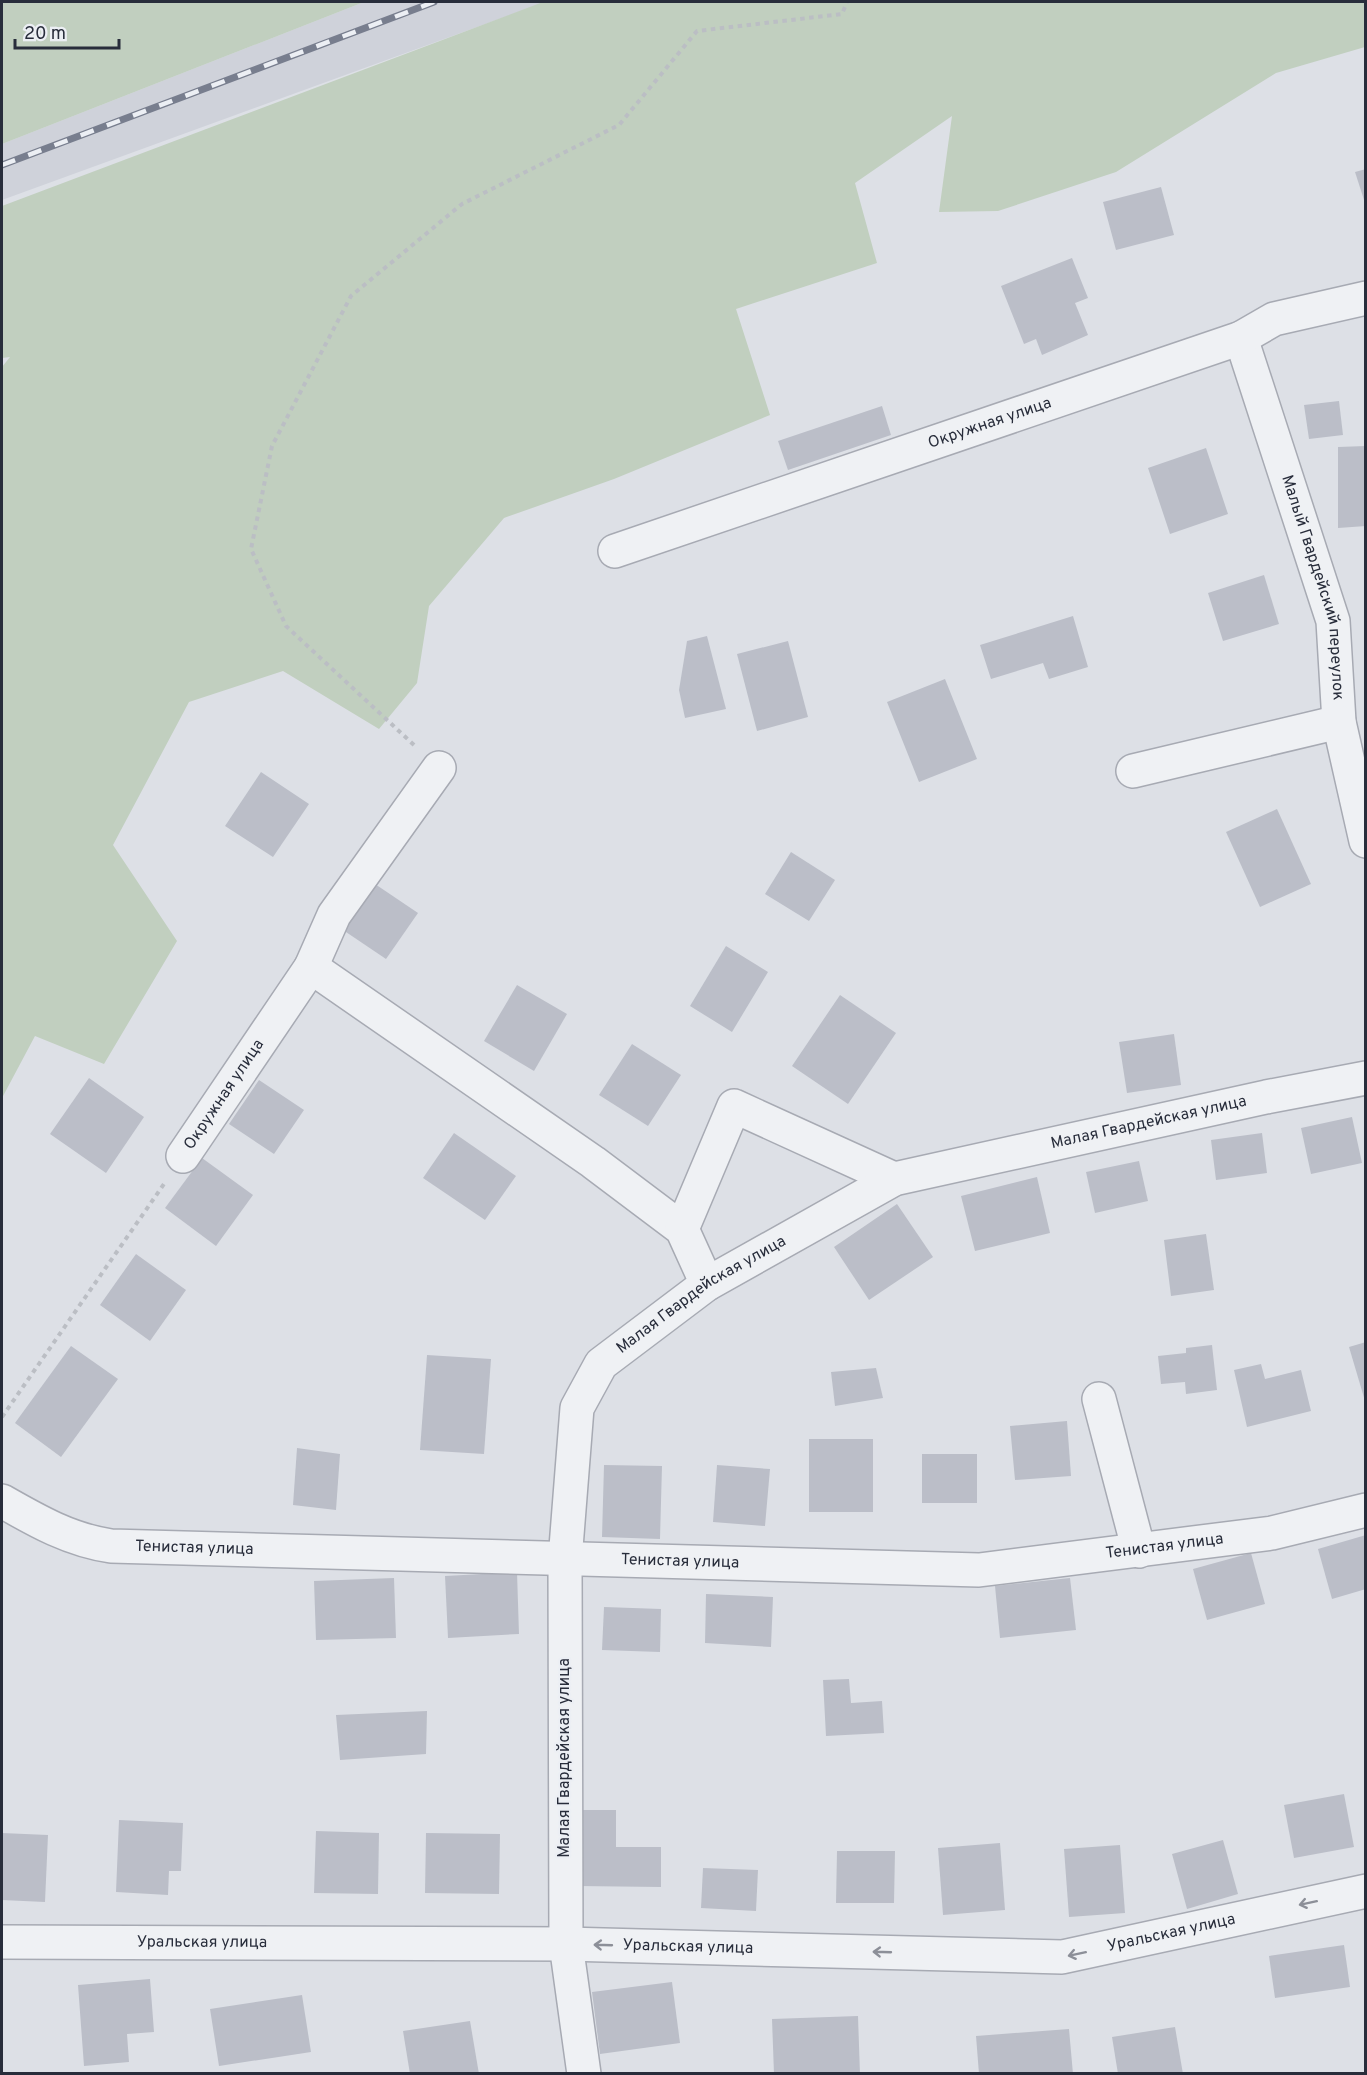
<svg xmlns="http://www.w3.org/2000/svg" width="1367" height="2075" viewBox="0 0 1367 2075" font-family="Overpass,sans-serif">
<style>
.built{fill:#cfd2da}
.green{fill:#c1cfbf}
.building{fill:#bbbec8}
.lines{fill:none;stroke-linecap:round;stroke-linejoin:round}
.minor-casing{stroke:#a7aab3;stroke-width:36}
.path{stroke:#bbbec4;stroke-width:4;stroke-dasharray:4.5 4.5;stroke-linecap:butt}
.minor{stroke:#eff1f4;stroke-width:33}
.rail-casing{stroke:#787e8e;stroke-width:7}
.rail{stroke:#eceff4;stroke-width:4.5;stroke-dasharray:14;stroke-linecap:butt}
.oneway{stroke:#8c8f98}
.labels{text-anchor:middle;dominant-baseline:central;stroke-width:4.5;stroke-linejoin:round;paint-order:stroke}
.street-label{font-size:16px;fill:#282d3b;stroke:#eceff4}
</style>
<rect width="100%" height="100%" fill="#dde0e6"/>
<path class="built" d="M364 2H546L2 200V144Z"/>
<g class="green">
<path d="M2 2H364L2 144Z"/>
<path d="M543 2H1365V47L1276 73 1116 172 998 211 939 212 952 116 855 183 877 263 736 309 770 415 614 479 504 518 429 606 417 683 379 729 283 671 189 702 113 845 177 941 104 1064 35 1036 2 1098V367L10 357 2 358V206Z"/>
</g>
<g class="building">
<path d="M1366 169V203H1365L1355 172Z"/>
<path d="M1161 187 1174 235 1116 250 1103 202Z"/>
<path d="M1072 258 1088 298 1075 303 1088 335 1042 355 1036 339 1024 344 1001 286Z"/>
<path d="M1339 401 1343 435 1309 439 1304 405Z"/>
<path d="M882 406 891 435 788 470 778 441Z"/>
<path d="M1366 446V526L1338 528V447Z"/>
<path d="M1206 448 1228 514 1170 534 1148 468Z"/>
<path d="M1264 575 1279 624 1223 641 1208 593Z"/>
<path d="M1073 616 1088 667 1049 679 1043 663 991 679 980 645Z"/>
<path d="M707 636 726 709 685 718 679 690 687 641Z"/>
<path d="M788 641 808 717 757 731 737 654Z"/>
<path d="M945 679 977 759 919 782 887 702Z"/>
<path d="M261 772 309 804 273 857 225 826Z"/>
<path d="M1277 809 1311 884 1260 907 1226 832Z"/>
<path d="M791 852 835 880 809 921 765 894Z"/>
<path d="M375 884 418 913 386 959 343 930Z"/>
<path d="M726 946 768 972 732 1032 690 1006Z"/>
<path d="M517 985 567 1014 534 1071 484 1041Z"/>
<path d="M840 995 896 1033 848 1104 792 1066Z"/>
<path d="M1174 1034 1181 1085 1127 1093 1119 1042Z"/>
<path d="M632 1044 681 1075 648 1126 599 1095Z"/>
<path d="M89 1078 144 1117 106 1173 50 1134Z"/>
<path d="M259 1080 304 1110 274 1154 229 1124Z"/>
<path d="M1352 1117 1362 1163 1311 1174 1301 1128Z"/>
<path d="M454 1133 516 1176 485 1220 423 1178Z"/>
<path d="M1262 1133 1267 1173 1216 1180 1211 1140Z"/>
<path d="M202 1158 253 1195 216 1246 165 1208Z"/>
<path d="M1139 1161 1148 1201 1095 1213 1086 1172Z"/>
<path d="M1037 1177 1050 1233 975 1251 961 1196Z"/>
<path d="M897 1204 933 1257 869 1300 834 1247Z"/>
<path d="M1206 1234 1214 1290 1171 1296 1164 1240Z"/>
<path d="M136 1254 186 1290 150 1341 100 1305Z"/>
<path d="M1366 1342V1401H1365L1349 1347Z"/>
<path d="M1212 1345 1217 1390 1186 1394 1185 1382 1161 1384 1158 1356 1186 1353V1348Z"/>
<path d="M71 1346 118 1379 61 1457 15 1423Z"/>
<path d="M427 1355 491 1359 484 1454 420 1450Z"/>
<path d="M1261 1364 1265 1379 1301 1370 1311 1411 1247 1427 1234 1370Z"/>
<path d="M876 1368 883 1398 835 1406 831 1372Z"/>
<path d="M1067 1421 1071 1476 1015 1480 1010 1426Z"/>
<rect x="809" y="1439" width="64" height="73"/>
<path d="M297 1448 340 1454 336 1510 293 1505Z"/>
<rect x="922" y="1454" width="55" height="49"/>
<path d="M604 1465 662 1466 660 1539 602 1537Z"/>
<path d="M717 1465 770 1469 765 1526 713 1522Z"/>
<path d="M1366 1535V1589L1332 1599 1318 1549Z"/>
<path d="M1251 1553 1265 1604 1207 1620 1193 1569Z"/>
<path d="M517 1572 519 1634 448 1638 445 1576Z"/>
<path d="M394 1578 396 1638 316 1640 314 1581Z"/>
<path d="M1070 1578 1076 1630 1000 1638 995 1586Z"/>
<path d="M706 1594 773 1597 771 1647 705 1643Z"/>
<path d="M604 1607 661 1609 660 1652 602 1650Z"/>
<path d="M849 1679 851 1703 882 1701 884 1733 826 1736 823 1680Z"/>
<path d="M427 1711 426 1754 340 1760 336 1715Z"/>
<path d="M1344 1794 1354 1847 1294 1858 1284 1805Z"/>
<path d="M578 1810H616V1847H661V1887L577 1886Z"/>
<path d="M119 1820 183 1823 181 1871H169L168 1895 116 1892Z"/>
<path d="M316 1831 379 1833 378 1894 314 1893Z"/>
<path d="M2 1833 48 1835 45 1902 2 1900Z"/>
<path d="M426 1833 500 1834 499 1894 425 1893Z"/>
<path d="M1223 1840 1238 1894 1187 1909 1172 1854Z"/>
<path d="M1000 1843 1005 1910 943 1915 938 1848Z"/>
<path d="M1120 1845 1125 1913 1069 1917 1064 1849Z"/>
<path d="M837 1851H895L894 1903H836Z"/>
<path d="M703 1868 758 1870 756 1911 701 1908Z"/>
<path d="M1344 1945 1350 1987 1275 1998 1269 1956Z"/>
<path d="M150 1979 154 2032 127 2034 129 2062 84 2066 78 1985Z"/>
<path d="M672 1982 680 2043 600 2054 592 1992Z"/>
<path d="M302 1995 311 2052 219 2066 210 2009Z"/>
<path d="M858 2016 860 2074H774L772 2019Z"/>
<path d="M470 2021 479 2074H410L403 2031Z"/>
<path d="M1175 2027 1183 2074H1118L1112 2037Z"/>
<path d="M1069 2029 1073 2074H979L976 2036Z"/>
</g>
<g class="lines">
<g class="minor-casing">
<g id="minor">
<path id="s1" d="M1241 338 1333 621 1339 722 1366 841"/>
<path id="s2" d="M615 551 1241 338 1274 319 1366 298"/>
<path d="M1133 771 1339 722"/>
<path d="M311 967 593 1162 682 1229 707 1284"/>
<path id="s3" d="M183 1156 311 967 334 915 439 768"/>
<path d="M682 1229 734 1106 894 1179"/>
<path d="M1099 1399 1139 1551"/>
<path id="s4" d="M2 1501C37 1521 70 1540 111 1546L979 1570 1272 1533 1366 1510"/>
<path id="s5" d="M2 1942 566 1944 1062 1957 1366 1891"/>
<path id="s6" d="M584 2074 566 1944 565 1560 577 1408 601 1364 707 1284 894 1179 1266 1097 1366 1078"/>
</g>
</g>
<g class="path">
<path d="M414 745 286 626 251 549 272 446 351 296 462 204 619 125 697 31 842 14 847 2"/>
<path d="M2 1417 164 1184"/>
</g>
<use href="#minor" class="minor"/>
<g class="rail-casing">
<path id="rail" d="M2 165 434 2"/>
</g>
<use href="#rail" class="rail"/>
</g>
<defs><path id="oneway-shaft" d="M-6 0H5M1.5-3L5.5 0L1.5 3" fill="none" stroke-width="1.6" stroke-linecap="round" stroke-linejoin="round" transform="scale(1.5)"/></defs>
<g class="oneway">
<use href="#oneway-shaft" transform="translate(1308 1903) rotate(168)"/>
<use href="#oneway-shaft" transform="translate(603 1945) rotate(-178)"/>
<use href="#oneway-shaft" transform="translate(882 1952) rotate(-178)"/>
<use href="#oneway-shaft" transform="translate(1077 1954) rotate(168)"/>
</g>
<g class="labels">
<g class="street-label">
<text stroke="none"><textPath href="#s2" startOffset="396">Окружная улица</textPath></text>
<text stroke="none"><textPath href="#s1" startOffset="261">Малый Гвардейский переулок</textPath></text>
<text stroke="none"><textPath href="#s3" startOffset="74">Окружная улица</textPath></text>
<text stroke="none"><textPath href="#s6" startOffset="1326">Малая Гвардейская улица</textPath></text>
<text stroke="none"><textPath href="#s6" startOffset="840">Малая Гвардейская улица</textPath></text>
<text stroke="none"><textPath href="#s4" startOffset="1174">Тенистая улица</textPath></text>
<text stroke="none"><textPath href="#s4" startOffset="202">Тенистая улица</textPath></text>
<text stroke="none"><textPath href="#s4" startOffset="688">Тенистая улица</textPath></text>
<text transform="translate(565 1758) rotate(-90)">Малая Гвардейская улица</text>
<text stroke="none"><textPath href="#s5" startOffset="1172">Уральская улица</textPath></text>
<text stroke="none"><textPath href="#s5" startOffset="200">Уральская улица</textPath></text>
<text stroke="none"><textPath href="#s5" startOffset="686">Уральская улица</textPath></text>
</g>
</g>
<rect width="1367" height="2075" fill="none" stroke="#282d3b" stroke-width="6"/>
<path d="M15 39v9h104v-9" fill="none" stroke="#282d3b" stroke-width="3"/>
<text x="24" y="39" font-size="18" fill="#282d3b" stroke="#eceff4" stroke-width="4.5" paint-order="stroke">20 m</text>
</svg>
